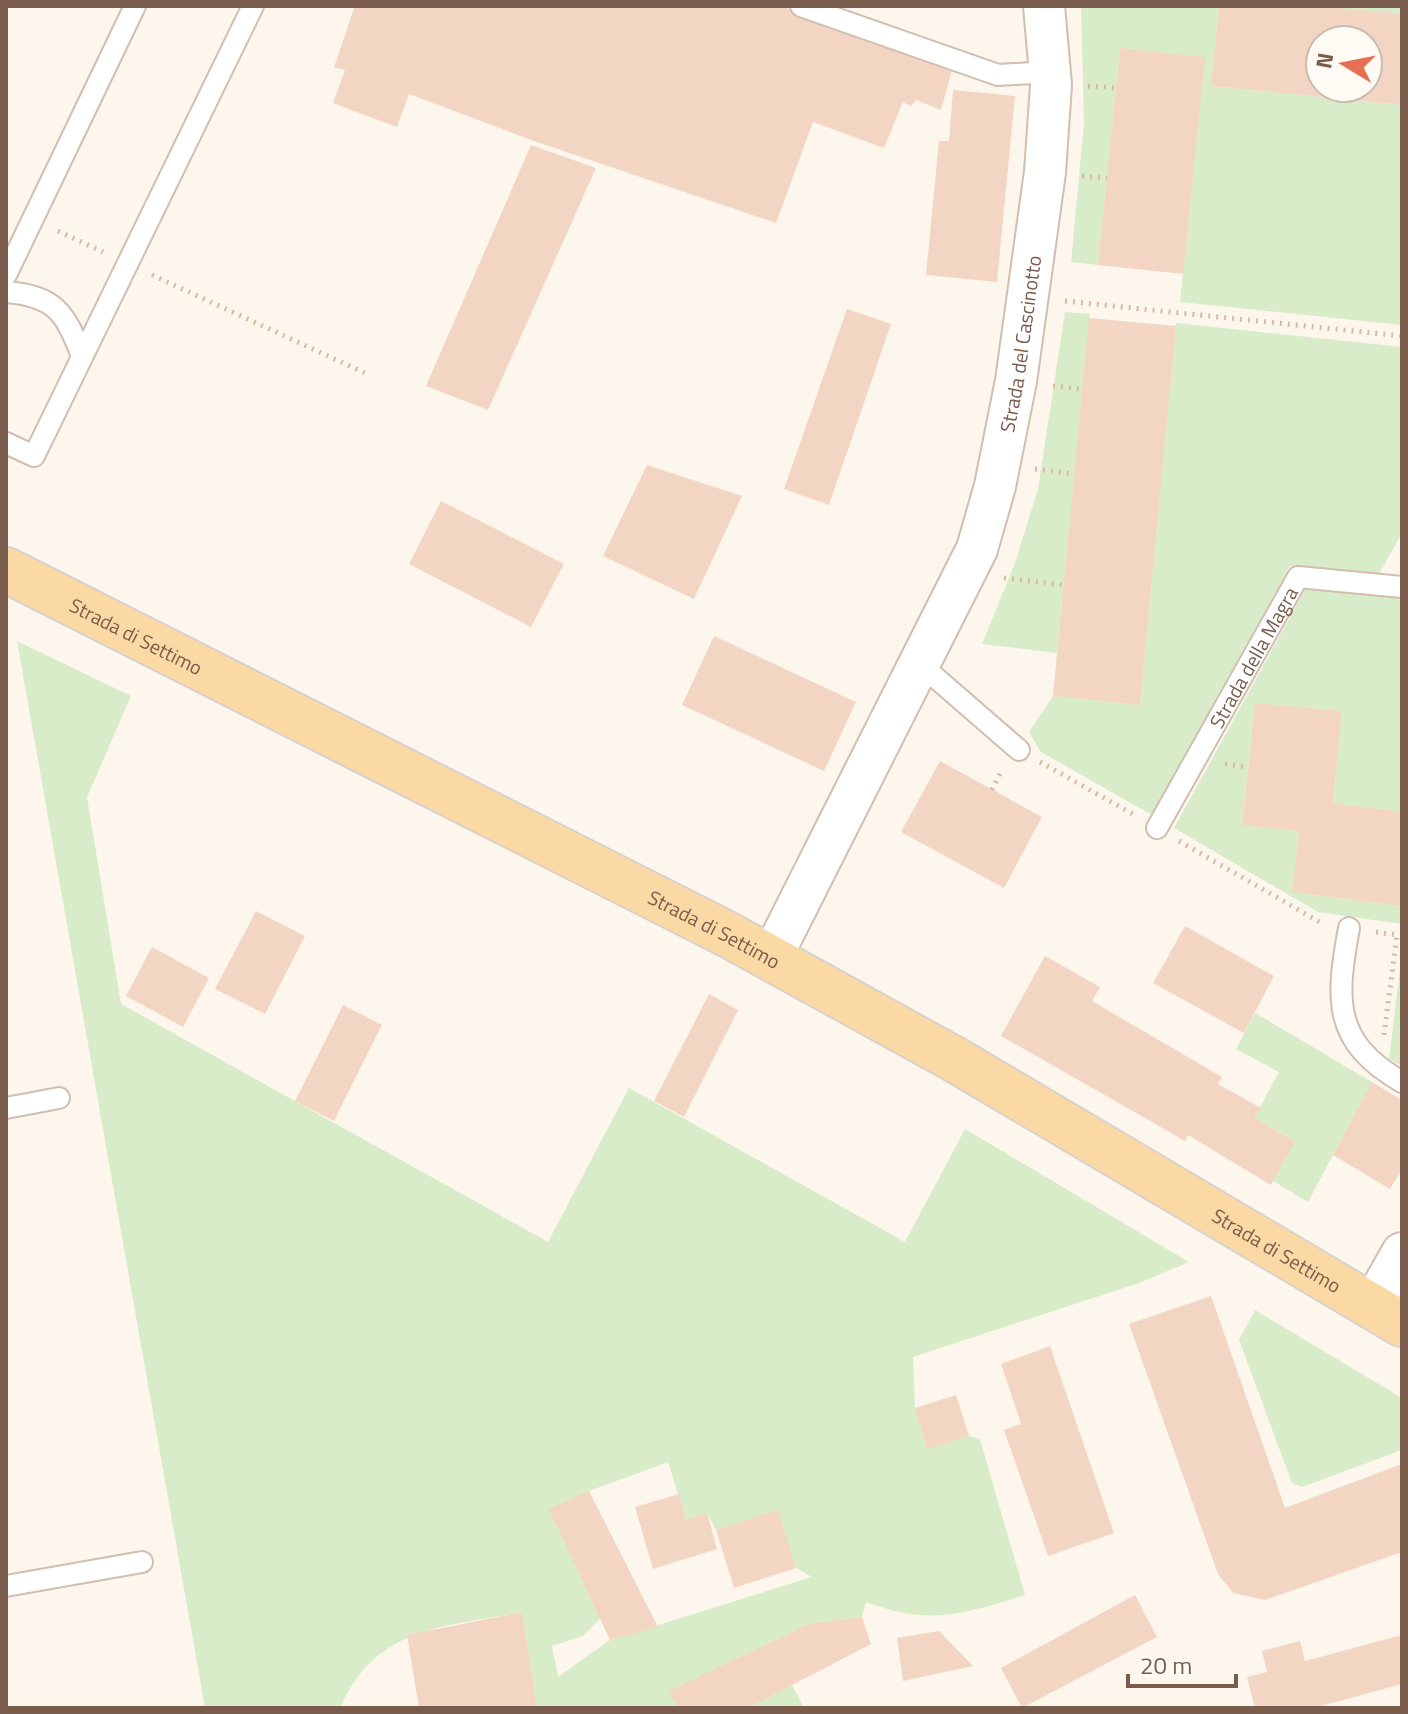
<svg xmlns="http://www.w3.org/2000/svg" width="1408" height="1714" viewBox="0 0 1408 1714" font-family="'Titillium Web',sans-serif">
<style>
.green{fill:#d8ecc9;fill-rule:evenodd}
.building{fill:#f3d5c3;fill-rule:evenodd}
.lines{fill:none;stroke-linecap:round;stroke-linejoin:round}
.service-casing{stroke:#d1beb0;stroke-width:24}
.minor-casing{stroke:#d1beb0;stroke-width:44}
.primary-casing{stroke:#dad1cd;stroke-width:48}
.path{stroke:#d9b8a5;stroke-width:5;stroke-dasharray:2 6;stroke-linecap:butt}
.service{stroke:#fff;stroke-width:20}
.minor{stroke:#fff;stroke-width:40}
.primary{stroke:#fbd9a5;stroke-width:44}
.labels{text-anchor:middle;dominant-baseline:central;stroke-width:6;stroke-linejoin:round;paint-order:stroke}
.street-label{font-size:20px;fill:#7a5c4d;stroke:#fffaf3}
</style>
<rect width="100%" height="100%" fill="#fdf6ec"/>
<g class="green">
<path d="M1081 6H1219L1211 86 1402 105V325L1180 302 1204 57 1120 48 1098 265 1071 262 1084 123Z"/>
<path d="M1316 6H1402V14Z"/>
<path d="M1065 312 1090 314 1057 653 982 644 1015 563 1038 489Z"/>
<path d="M1176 323 1402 347V533L1379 574 1290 566 1152 815 1041 752 1029 732 1053 696 1140 705Z"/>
<path d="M1306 588 1402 598V812L1333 803 1342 711 1255 703 1242 824 1299 831 1292 892 1402 906V924L1318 912 1174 828Z"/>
<path d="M17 641 131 696 87 797 121 1004 548 1242 629 1088 905 1242 965 1129 1189 1262 1139 1283 913 1357 915 1408 927 1448 969 1436 980 1439 1025 1595C964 1614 928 1626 866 1602L862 1617 811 1623 670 1691 677 1708H537L522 1612C443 1628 377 1625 340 1708H205ZM668 1462 686 1520 707 1514 716 1530 778 1511 796 1568 812 1577 610 1640 558 1677 552 1646 583 1636 600 1619 589 1491Z"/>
<path d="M1402 952V1066L1389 1059Z"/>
<path d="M1255 1013 1372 1082 1308 1202 1273 1181 1294 1140 1254 1118 1279 1072 1236 1049Z"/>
<path d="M1255 1310 1402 1398V1446L1399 1451 1302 1487 1292 1483 1239 1340Z"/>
<path d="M792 1685 804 1708H748Z"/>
</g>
<g class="building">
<path d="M355 6H781L952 70 941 110 916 100 911 106 903 102 884 148 813 122 776 223 534 141 409 94 397 127 333 103 345 70 334 67Z"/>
<path d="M1219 6H1316L1402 14V105L1211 86ZM1320 40H1368V88H1320Z"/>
<path d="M1120 48 1205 57 1183 274 1098 265Z"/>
<path d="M953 90 1015 96 997 282 926 275 939 141H949Z"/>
<path d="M531 145 596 168 488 410 426 386Z"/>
<path d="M847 309 891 324 829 505 784 489Z"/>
<path d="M1089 318 1176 326 1140 705 1053 696Z"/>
<path d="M647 465 742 496 694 599 603 556Z"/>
<path d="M441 501 564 564 531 627 409 564Z"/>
<path d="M714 636 856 702 824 771 682 705Z"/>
<path d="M1255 703 1342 711 1333 803 1402 812V906L1292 892 1299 831 1242 825Z"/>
<path d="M940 761 1042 817 1004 888 901 832Z"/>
<path d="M256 911 305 936 265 1014 215 989Z"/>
<path d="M1185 926 1274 976 1244 1033 1153 983Z"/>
<path d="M152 947 209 978 183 1027 126 996Z"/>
<path d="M1045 956 1100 987 1092 1001 1222 1077 1218 1084 1261 1108 1254 1118 1295 1141 1271 1185 1188 1135 1185 1141 1001 1036Z"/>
<path d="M709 994 738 1010 684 1117 654 1101Z"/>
<path d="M343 1005 382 1025 334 1121 295 1101Z"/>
<path d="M1372 1082 1402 1100V1169L1390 1189 1333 1155Z"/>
<path d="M1211 1296 1285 1508 1402 1464V1552L1265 1600 1233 1593 1218 1574 1129 1324Z"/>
<path d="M1050 1346 1114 1533 1048 1556 1004 1430 1021 1424 1001 1364Z"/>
<path d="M956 1395 969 1436 927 1449 915 1408Z"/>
<path d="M589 1491 658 1627 610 1640 549 1509Z"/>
<path d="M679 1494 686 1520 707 1513 717 1549 653 1569 635 1507Z"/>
<path d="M778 1510 796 1568 734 1588 716 1530Z"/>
<path d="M1135 1595 1157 1637 1022 1708 1001 1668Z"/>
<path d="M522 1612 537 1708H419L407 1635Z"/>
<path d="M862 1617 871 1644 748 1708H677L669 1691 811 1623Z"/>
<path d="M939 1631 973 1666 903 1681 897 1638Z"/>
<path d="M1402 1635V1684L1313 1708H1255L1247 1677 1267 1672 1262 1651 1300 1641 1305 1661Z"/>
</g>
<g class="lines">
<g class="service-casing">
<g id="service">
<path d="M801 6 998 75 1050 72"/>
<path d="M6 275 135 6"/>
<path d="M6 292C56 296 65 313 82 356"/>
<path d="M6 443 34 456 253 6"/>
<path d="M921 665 1019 750"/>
<path id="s1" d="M1157 828 1298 577 1402 587"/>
<path d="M1349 928C1336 999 1332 1042 1402 1082"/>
<path d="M6 1108 59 1098"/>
<path d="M6 1586 142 1562"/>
</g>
</g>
<g class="minor-casing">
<g id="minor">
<path id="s2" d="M771 958 977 549 995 486 1016 381 1045 172 1051 85 1044 6"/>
<path d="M1372 1306 1402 1253"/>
</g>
</g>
<g class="primary-casing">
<g id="primary">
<path id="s3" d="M6 570 727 934 954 1059 1402 1324"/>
</g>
</g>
<g class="path">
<path d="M1330 7V6"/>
<path d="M1088 86 1116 88"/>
<path d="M1082 176 1107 178"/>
<path d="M58 231 103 252"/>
<path d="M152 275 365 373"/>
<path d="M1065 301 1402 336"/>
<path d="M1053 386 1082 389"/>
<path d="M1035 469 1074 474"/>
<path d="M1004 578 1063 585"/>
<path d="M1040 762 1133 814"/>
<path d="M1225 764 1248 767"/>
<path d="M992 790 1002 770"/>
<path d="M1179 841 1323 924"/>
<path d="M1376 932 1397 935 1384 1035"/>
</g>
<use href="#service" class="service"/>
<use href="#minor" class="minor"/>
<use href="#primary" class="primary"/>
</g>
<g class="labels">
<g class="street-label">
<text stroke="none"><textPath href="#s2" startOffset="668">Strada del Cascinotto</textPath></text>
<text stroke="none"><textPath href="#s3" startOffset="146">Strada di Settimo</textPath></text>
<text stroke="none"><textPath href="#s1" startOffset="196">Strada della Magra</textPath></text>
<text stroke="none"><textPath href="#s3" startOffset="794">Strada di Settimo</textPath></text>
<text stroke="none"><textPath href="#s3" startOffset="1442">Strada di Settimo</textPath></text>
</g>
</g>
<rect width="1408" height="1714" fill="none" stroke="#7a5c4d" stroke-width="16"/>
<g transform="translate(1344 64) rotate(280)"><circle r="38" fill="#fffaf3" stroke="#cabbb1" stroke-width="2"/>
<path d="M0-6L14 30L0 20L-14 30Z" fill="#e76f51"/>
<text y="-12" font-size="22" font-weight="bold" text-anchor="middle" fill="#7a5c4d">N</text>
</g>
<path d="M1128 1674v12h108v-12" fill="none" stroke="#7a5c4d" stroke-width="4"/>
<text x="1140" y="1674" font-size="24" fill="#7a5c4d" stroke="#fffaf3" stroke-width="6" paint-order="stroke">20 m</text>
</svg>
